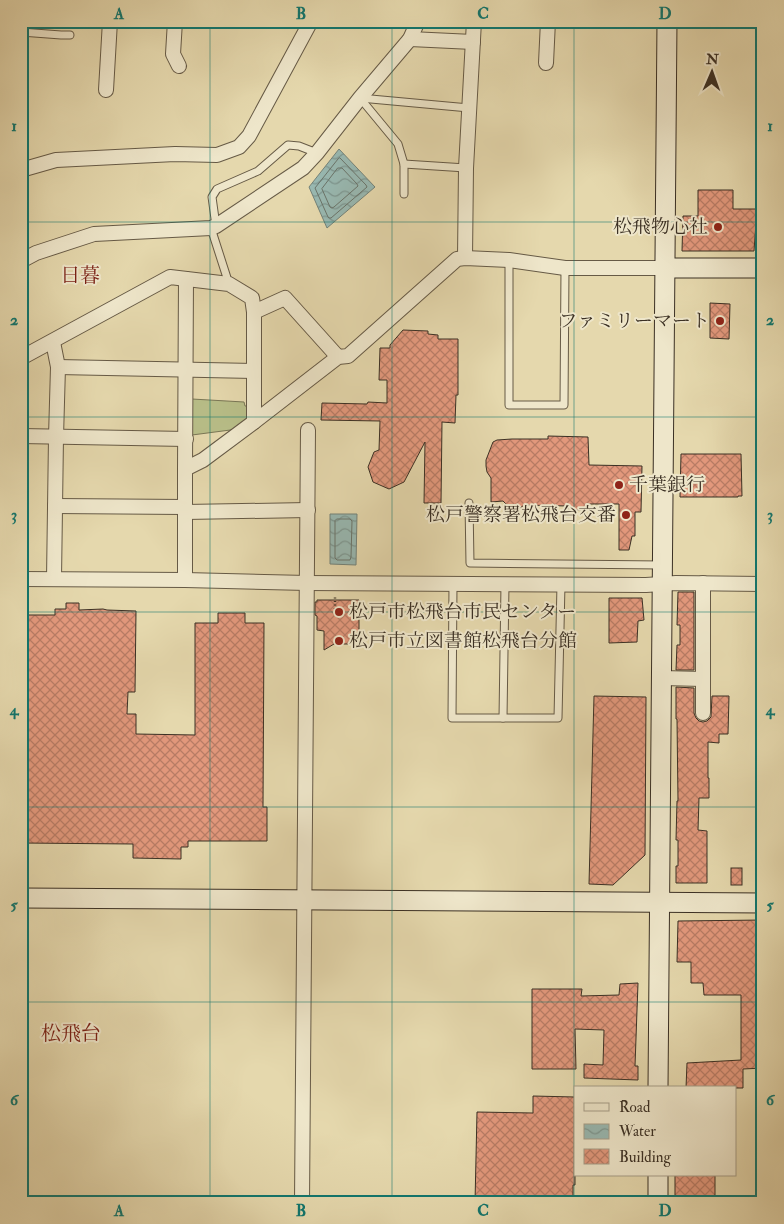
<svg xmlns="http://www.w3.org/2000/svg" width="784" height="1224" viewBox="0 0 784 1224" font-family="'IM FELL Double Pica','Noto Serif JP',serif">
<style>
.park{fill:#b8be88;stroke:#7a7756}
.water{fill:url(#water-waves);stroke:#738279}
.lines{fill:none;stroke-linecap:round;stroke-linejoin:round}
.shore{stroke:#6a746a;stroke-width:1}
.building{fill:url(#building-cross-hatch);stroke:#3b3024}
.lane-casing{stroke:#665a46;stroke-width:9}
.street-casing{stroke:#665a46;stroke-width:16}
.secondary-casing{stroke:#3b3024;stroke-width:21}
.path{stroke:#3b3024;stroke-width:2.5;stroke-dasharray:1 2.5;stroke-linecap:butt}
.lane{stroke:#eee6ca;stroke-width:7}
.street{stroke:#eee6ca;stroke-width:14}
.secondary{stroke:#eee6ca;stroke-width:19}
.grid{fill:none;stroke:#0f766e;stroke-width:1;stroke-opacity:0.55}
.poi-dot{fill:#8f2418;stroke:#eee6ca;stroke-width:2}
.labels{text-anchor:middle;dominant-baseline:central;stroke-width:4;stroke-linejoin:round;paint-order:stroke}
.poi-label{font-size:19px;fill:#3b3024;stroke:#eee6ca;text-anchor:end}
.neighbourhood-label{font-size:20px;fill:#7a1f14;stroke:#eee6ca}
.neatline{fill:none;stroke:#0f766e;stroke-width:2}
.grid-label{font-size:16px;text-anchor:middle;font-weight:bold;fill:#0f766e}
</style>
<defs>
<pattern id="water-waves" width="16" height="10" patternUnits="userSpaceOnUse" patternTransform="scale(1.25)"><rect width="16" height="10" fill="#98b8b1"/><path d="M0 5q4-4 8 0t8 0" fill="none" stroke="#7d9690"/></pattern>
<pattern id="building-cross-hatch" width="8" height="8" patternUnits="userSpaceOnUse" patternTransform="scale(1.25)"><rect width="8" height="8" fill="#e2987c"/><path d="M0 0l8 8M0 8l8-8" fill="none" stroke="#b87c65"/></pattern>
</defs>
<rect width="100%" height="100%" fill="#e5d8ad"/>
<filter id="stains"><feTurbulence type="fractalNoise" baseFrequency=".004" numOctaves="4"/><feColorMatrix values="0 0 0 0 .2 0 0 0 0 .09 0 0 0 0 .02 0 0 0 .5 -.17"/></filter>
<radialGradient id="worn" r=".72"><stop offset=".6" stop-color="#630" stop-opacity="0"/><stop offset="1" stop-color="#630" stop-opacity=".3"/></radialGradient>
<path class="park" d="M192 399 244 402 245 406H249V417L238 429 192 435Z"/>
<g class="water">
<path d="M339 149 375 187 327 228 309 187Z"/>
<path d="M330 514H357L356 565 330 564Z"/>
</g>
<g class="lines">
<g class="shore">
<path d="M340 158 366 185 367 187 331 218H329L328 217 315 188 338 159Z"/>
<path d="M338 168H342L357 184 358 186 334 207 332 208 330 207 322 189Z"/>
<path d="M337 519H350L352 521 351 557 350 560H337L335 558V521Z"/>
</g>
</g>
<g class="building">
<path d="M698 190H733V209H757L754 251H682L683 216H698Z"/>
<path d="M710 303 730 304 729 339 710 338Z"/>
<path d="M403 330 428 331V334L438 335V339H458V395H456L455 423 442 422 441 503H424L425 442 404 482 389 489 373 482 368 467 374 452 379 450 380 421 321 420 322 403 367 404 368 402 387 403V380H379L380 348H390V345Z"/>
<path d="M548 436 588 437 589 465 642 466 641 512H635V536H632L629 550H619V504H588V510H569L568 506 524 505 519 509H511L503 501 491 502V478L487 472 486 466V460L493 442 497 440 512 439H548Z"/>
<path d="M681 454H741L742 496H738V497H680Z"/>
<path d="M678 592H694V670H676L677 645H680V625H677Z"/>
<path d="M609 598H642L644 620 638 621 637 642 609 643Z"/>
<path d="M317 600H359V644H334L324 650V631L317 630V616L315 615V602H317Z"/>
<path d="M66 603H79V610L103 609 107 610 136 611 135 692H128L127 714H136V734L195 735V623H218V613H245V623H264L263 807H267V841H188V847H181V859L133 858V844L21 843V615H55V609H66Z"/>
<path d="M676 687 694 688V713L696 718 699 721 703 722 707 721 711 717 712 696H729L728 734H719V743L708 742V778H709V798H699L698 830 707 831V883H676V866H678V840H676L677 801H678L677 719H676Z"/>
<path d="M594 696 646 697 645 855 613 885 589 884Z"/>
<rect x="731" y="868" width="11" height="17"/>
<path d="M763 920V1068L743 1069V1088H686L687 1063 741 1060V995H704L703 983H691V962H677L678 921Z"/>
<path d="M638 983 635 1066H638V1080L584 1078V1064L603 1065 604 1030 575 1029 576 1069H532V989H582L581 996 619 995 620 984Z"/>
<path d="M533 1096 575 1097V1185H573V1203H475L477 1112 533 1113Z"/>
<rect x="675" y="1175" width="40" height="28"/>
</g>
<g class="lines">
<g class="lane-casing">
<g id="lane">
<path d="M21 32 61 35H70"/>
<path d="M360 98 398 144 404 164V194"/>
<path d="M360 98 469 108"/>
<path d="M404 164 466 168"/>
<path d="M216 226 212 197 217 189 258 171 288 145 299 146 317 153"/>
<path d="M211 228 229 284"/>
<path d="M509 260V405H564L565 268"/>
<path d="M469 503 470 563 662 565"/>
<path d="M453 584 452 718H558L561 584"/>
<path d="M503 718 505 584"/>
</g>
</g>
<g class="street-casing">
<g id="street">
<path d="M175 21 173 54 179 66"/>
<path d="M410 39 473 42"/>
<path d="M546 63 548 21"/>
<path d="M106 90 110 21"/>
<path d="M21 170 56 160 175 154 217 155 239 147 249 136 311 21"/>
<path d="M465 258 466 168 474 21"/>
<path d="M21 261 36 253 94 234 211 228 216 226 303 168 317 153 360 98 410 39 418 21"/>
<path d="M763 268V246"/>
<path d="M254 312 285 298 338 357"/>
<path d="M53 342 58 367 56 437 54 579"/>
<path d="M21 358 170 277 229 284 252 298 254 312V422L203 460 185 469V580"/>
<path d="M58 367 254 371"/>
<path d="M254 422 338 357 348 356 457 259 465 258 509 260 565 268H666"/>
<path d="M21 436 186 439"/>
<path d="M185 469 186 279"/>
<path d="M55 506 185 507"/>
<path d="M185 512 308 510"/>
<path d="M21 579 185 580 307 583 646 585 676 583 763 584"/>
<path d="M662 678 703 679"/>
<path d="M703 713V583"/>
<path d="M302 1203 308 430"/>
</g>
</g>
<g class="secondary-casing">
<g id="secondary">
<path d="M666 268H763"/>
<path d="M21 898 763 903"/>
<path d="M658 1088 667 21"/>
<path d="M658 1203V1175"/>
</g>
</g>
<path class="path" d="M335 609V595"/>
<use href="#lane" class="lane"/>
<use href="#street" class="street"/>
<use href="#secondary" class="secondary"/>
</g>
<path class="grid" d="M210 21V1203M392 21V1203M574 21V1203M21 222H763M21 417H763M21 612H763M21 807H763M21 1002H763"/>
<g class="poi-dot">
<circle cx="718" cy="227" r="5"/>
<circle cx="720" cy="321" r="5"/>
<circle cx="619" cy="485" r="5"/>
<circle cx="626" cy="515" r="5"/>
<circle cx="339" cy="612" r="5"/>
<circle cx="339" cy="641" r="5"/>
</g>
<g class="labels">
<g class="poi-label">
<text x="708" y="227">松飛物心社</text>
<text x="710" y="321">ファミリーマート</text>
<text x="629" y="485" text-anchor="start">千葉銀行</text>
<text x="616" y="515">松戸警察署松飛台交番</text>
<text x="349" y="612" text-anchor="start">松戸市松飛台市民センター</text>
<text x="349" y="641" text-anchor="start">松戸市立図書館松飛台分館</text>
</g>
<g class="neighbourhood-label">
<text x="80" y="275">日暮</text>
<text x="71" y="1033">松飛台</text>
</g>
</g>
<rect width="784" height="1224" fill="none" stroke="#e5d8ad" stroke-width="55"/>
<rect x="574" y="1086" width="162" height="90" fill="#eee6ca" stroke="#a69d88"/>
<rect x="584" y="1103" width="25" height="8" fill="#eee6ca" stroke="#a69d88"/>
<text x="619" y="1112" font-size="15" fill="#3b3024">Road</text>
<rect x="584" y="1124" width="25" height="15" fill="url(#water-waves)" stroke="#a69d88"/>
<text x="619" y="1136" font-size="15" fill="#3b3024">Water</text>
<rect x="584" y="1149" width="25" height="15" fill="url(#building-cross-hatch)" stroke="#a69d88"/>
<text x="619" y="1162" font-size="15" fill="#3b3024">Building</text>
<g transform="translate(712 72) rotate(2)" stroke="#eee6ca" stroke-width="4" paint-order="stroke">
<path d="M0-4L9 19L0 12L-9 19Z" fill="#3b3024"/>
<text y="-8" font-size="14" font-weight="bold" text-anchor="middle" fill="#3b3024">N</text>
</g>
<rect x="28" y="28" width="728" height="1168" class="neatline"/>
<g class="grid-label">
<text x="119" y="19">A</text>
<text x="301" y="19">B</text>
<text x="483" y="19">C</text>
<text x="665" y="19">D</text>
<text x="14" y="131">1</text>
<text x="770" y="131">1</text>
<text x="14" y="325">2</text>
<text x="770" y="325">2</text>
<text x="14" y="520">3</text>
<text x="770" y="520">3</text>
<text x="14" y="715">4</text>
<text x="770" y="715">4</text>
<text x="14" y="910">5</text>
<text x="770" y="910">5</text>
<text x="14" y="1105">6</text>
<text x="770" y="1105">6</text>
<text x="119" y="1216">A</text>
<text x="301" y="1216">B</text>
<text x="483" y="1216">C</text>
<text x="665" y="1216">D</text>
</g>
<rect width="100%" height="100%" filter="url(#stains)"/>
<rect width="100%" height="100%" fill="url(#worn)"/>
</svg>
